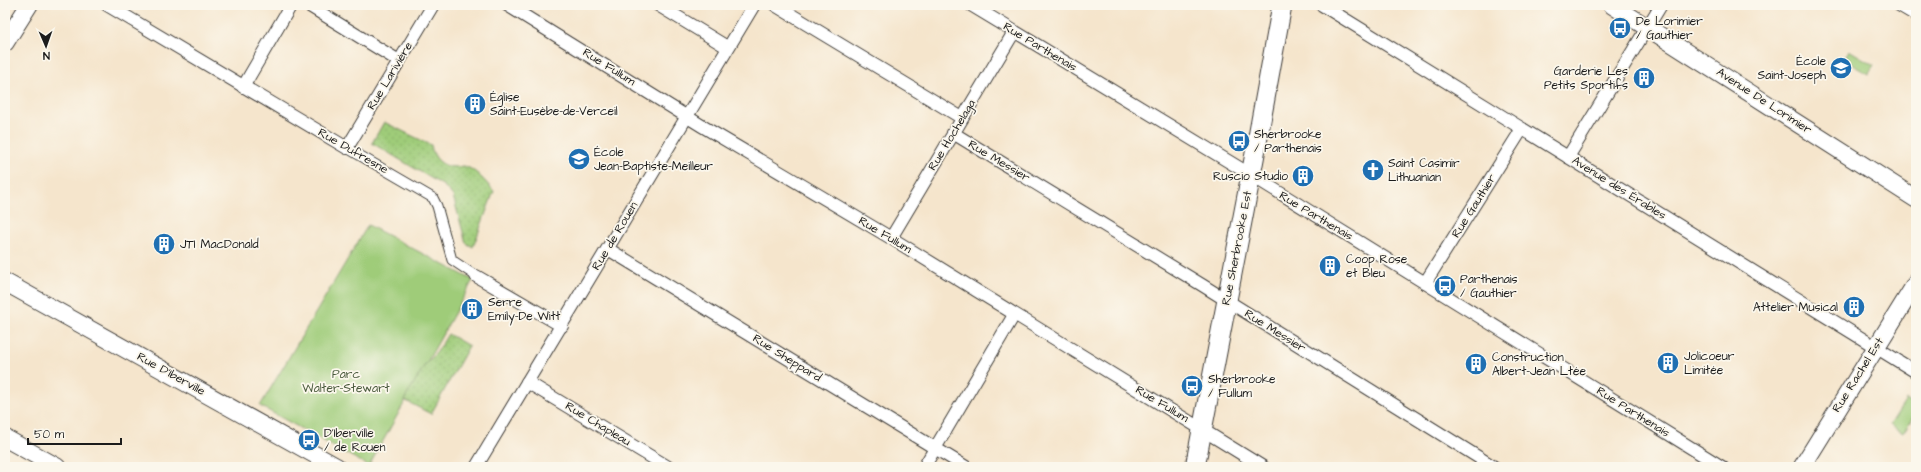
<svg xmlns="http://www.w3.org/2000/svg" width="1921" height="472" viewBox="0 0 1921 472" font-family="'Architects Daughter',sans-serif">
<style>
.green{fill:#9fcc79;stroke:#5e744a}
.garden{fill:url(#garden-dots);stroke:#5e744a}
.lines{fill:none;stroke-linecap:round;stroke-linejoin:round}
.pedestrian-casing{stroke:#3d3a36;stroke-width:11}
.minor-casing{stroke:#3d3a36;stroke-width:14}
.secondary-casing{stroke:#3d3a36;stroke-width:19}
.primary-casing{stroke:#3d3a36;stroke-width:21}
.pedestrian{stroke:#fff;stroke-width:9}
.minor{stroke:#fff;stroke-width:12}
.secondary{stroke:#fff;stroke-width:17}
.primary{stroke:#fff;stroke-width:19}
.labels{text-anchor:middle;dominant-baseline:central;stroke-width:3.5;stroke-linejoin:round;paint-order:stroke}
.poi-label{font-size:12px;fill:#1c1c1c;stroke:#fbf7ec;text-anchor:start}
.street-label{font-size:12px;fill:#1c1c1c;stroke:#fbf7ec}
.park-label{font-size:12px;fill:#4a5a3d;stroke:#fbf7ec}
</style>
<defs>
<pattern id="garden-dots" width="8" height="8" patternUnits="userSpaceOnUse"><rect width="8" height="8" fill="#9fcc79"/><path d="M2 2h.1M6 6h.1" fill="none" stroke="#88af68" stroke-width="1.8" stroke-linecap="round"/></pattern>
</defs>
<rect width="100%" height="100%" fill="#fbf7ec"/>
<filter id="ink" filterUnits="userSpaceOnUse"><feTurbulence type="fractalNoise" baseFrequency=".025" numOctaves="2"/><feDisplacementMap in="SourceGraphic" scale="8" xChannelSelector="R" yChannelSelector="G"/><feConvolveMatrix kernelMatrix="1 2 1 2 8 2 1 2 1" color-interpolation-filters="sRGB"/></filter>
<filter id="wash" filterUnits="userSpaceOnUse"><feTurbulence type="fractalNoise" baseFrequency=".012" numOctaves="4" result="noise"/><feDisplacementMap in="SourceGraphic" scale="16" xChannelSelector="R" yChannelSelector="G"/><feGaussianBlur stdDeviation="0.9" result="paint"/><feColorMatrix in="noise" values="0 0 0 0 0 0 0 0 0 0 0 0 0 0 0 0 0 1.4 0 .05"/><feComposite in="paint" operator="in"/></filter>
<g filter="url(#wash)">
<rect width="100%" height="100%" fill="#f5e5cc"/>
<g class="green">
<path d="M1849 50 1874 65 1868 74 1844 60Z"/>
<path d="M368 225 473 280 369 466 260 406Z"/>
<path d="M1906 400 1916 406V412L1903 433 1890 425Z"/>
</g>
<g class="garden">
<path d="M384 122 431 145C433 158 442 167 455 167 458 167 462 166 464 166 476 169 486 183 494 191L473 247 466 243 453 196 444 186 372 143Z"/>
<path d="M448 334 469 346 431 414 404 400 424 366 437 352Z"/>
</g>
</g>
<g filter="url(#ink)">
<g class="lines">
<g class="pedestrian-casing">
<path id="pedestrian" d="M347 148 433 198 437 206 452 260 476 276"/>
</g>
<g class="minor-casing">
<g id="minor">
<path d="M107 5 347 148 433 5"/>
<path d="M308 5 399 61"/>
<path d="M507 5 702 126 891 238 1263 467"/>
<path d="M658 5 727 47"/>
<path d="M775 5 962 118"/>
<path d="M971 5 1251 175 1722 467"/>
<path d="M1322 5 1916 372"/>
<path d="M1899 5 1916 15"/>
<path d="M243 87 291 5"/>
<path d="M953 133 1202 285 1494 467"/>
<path d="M1568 157 1661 5"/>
<path d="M891 238 1014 32"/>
<path d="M608 249 966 467"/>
<path d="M476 276 562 326"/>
<path d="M1425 283 1522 129"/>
<path d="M527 382 668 467"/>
<path d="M476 467 754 5"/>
<path d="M924 467 1014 315"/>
</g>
</g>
<g class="secondary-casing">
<g id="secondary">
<path d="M1612 5 1916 199"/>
<path d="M5 43 29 5"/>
<path d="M5 282 337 467"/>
<path d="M5 438 57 467"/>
<path d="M1802 467 1916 283"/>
</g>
</g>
<g class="primary-casing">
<path id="primary" d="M1195 467 1254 159 1282 5"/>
</g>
<use href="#pedestrian" class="pedestrian"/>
<use href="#minor" class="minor"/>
<use href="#secondary" class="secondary"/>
<use href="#primary" class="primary"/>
</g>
</g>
<defs>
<g id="bus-disc" transform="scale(1.15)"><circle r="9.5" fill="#1f6fb2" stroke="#fbf7ec"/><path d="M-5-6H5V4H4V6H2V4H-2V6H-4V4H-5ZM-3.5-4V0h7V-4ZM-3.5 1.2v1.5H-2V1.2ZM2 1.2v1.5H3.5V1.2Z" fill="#fff"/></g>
<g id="school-disc" transform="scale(1.15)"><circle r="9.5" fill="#1f6fb2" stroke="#fbf7ec"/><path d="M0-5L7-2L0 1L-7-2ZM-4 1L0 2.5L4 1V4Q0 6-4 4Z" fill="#fff"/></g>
<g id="building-disc" transform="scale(1.15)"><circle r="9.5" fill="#1f6fb2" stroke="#fbf7ec"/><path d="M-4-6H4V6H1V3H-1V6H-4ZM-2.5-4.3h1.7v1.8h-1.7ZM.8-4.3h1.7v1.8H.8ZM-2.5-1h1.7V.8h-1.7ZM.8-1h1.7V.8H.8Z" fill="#fff"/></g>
<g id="church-disc" transform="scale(1.15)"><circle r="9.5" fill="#1f6fb2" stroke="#fbf7ec"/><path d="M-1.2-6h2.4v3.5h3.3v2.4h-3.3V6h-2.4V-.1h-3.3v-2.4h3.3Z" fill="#fff"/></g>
</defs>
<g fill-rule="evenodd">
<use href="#bus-disc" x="1620" y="28"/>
<use href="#school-disc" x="1841" y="68"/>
<use href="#building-disc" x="1644" y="78"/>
<use href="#building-disc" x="475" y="104"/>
<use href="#bus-disc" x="1239" y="141"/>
<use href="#school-disc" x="579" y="159"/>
<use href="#church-disc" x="1373" y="170"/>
<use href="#building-disc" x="1303" y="176"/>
<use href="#building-disc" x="164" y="244"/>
<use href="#building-disc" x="1330" y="266"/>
<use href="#bus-disc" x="1445" y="286"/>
<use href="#building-disc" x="1854" y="307"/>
<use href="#building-disc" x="472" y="309"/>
<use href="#building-disc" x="1668" y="363"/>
<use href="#building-disc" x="1476" y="364"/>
<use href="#bus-disc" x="1192" y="386"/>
<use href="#bus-disc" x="309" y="440"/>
</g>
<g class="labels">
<g class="poi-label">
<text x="1636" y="21">De Lorimier<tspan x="1636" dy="14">/ Gauthier</tspan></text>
<text x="1826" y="61" text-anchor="end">École<tspan x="1826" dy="14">Saint-Joseph</tspan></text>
<text x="1628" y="71" text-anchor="end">Garderie Les<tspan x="1628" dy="14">Petits Sportifs</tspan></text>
<text x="490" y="97">Église<tspan x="490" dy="14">Saint-Eusèbe-de-Verceil</tspan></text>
<text x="1254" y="134">Sherbrooke<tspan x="1254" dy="14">/ Parthenais</tspan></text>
<text x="594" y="152">École<tspan x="594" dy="14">Jean-Baptiste-Meilleur</tspan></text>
<text x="1388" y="163">Saint Casimir<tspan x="1388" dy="14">Lithuanian</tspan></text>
<text x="1288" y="176" text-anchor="end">Ruscio Studio</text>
<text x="180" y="244">JTI MacDonald</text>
<text x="1346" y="259">Coop Rose<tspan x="1346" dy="14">et Bleu</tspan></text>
<text x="1460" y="279">Parthenais<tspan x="1460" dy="14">/ Gauthier</tspan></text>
<text x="488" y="302">Serre<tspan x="488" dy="14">Emily-De Witt</tspan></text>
<text x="1838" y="307" text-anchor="end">Attelier Musical</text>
<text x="1684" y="356">Jolicoeur<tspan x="1684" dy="14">Limitée</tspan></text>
<text x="1492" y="357">Construction<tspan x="1492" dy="14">Albert-Jean Ltée</tspan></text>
<text x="1208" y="379">Sherbrooke<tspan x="1208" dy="14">/ Fullum</tspan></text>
<text x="324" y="433">D'Iberville<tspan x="324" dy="14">/ de Rouen</tspan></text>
</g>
<g class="street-label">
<text transform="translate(1040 47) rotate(31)">Rue Parthenais</text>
<text transform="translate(609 67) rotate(32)">Rue Fullum</text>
<text transform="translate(390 76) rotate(-59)">Rue Larivière</text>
<text transform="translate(1764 101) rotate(33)">Avenue De Lorimier</text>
<text transform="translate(952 135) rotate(-59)">Rue Hochelaga</text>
<text transform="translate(353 151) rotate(30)">Rue Dufresne</text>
<text transform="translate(999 161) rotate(31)">Rue Messier</text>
<text transform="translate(1619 188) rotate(32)">Avenue des Érables</text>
<text transform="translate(1474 206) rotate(-58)">Rue Gauthier</text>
<text transform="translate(1316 216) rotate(31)">Rue Parthenais</text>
<text transform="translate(885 235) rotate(31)">Rue Fullum</text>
<text transform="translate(615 236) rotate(-59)">Rue de Rouen</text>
<text transform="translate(1237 248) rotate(-79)">Rue Sherbrooke Est</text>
<text transform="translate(1275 331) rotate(32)">Rue Messier</text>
<text transform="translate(787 358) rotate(32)">Rue Sheppard</text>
<text transform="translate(171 374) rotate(29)">Rue D'Iberville</text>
<text transform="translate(1858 375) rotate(-58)">Rue Rachel Est</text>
<text transform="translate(1162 404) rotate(31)">Rue Fullum</text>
<text transform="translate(1633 412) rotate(32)">Rue Parthenais</text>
<text transform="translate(598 424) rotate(31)">Rue Chapleau</text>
</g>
<g class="park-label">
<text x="346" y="374">Parc<tspan x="346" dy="14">Walter-Stewart</tspan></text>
</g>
</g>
<rect width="1921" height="472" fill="none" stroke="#fbf7ec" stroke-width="20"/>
<g transform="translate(46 46) rotate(178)" stroke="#fbf7ec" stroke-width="3" paint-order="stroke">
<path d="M0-3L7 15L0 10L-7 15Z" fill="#1c1c1c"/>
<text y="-6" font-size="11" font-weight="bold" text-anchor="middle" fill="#1c1c1c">N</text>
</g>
<path d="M28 438v6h93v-6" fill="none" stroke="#1c1c1c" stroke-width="2"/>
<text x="34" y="438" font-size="12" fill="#1c1c1c" stroke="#fbf7ec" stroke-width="3" paint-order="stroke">50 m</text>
</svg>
